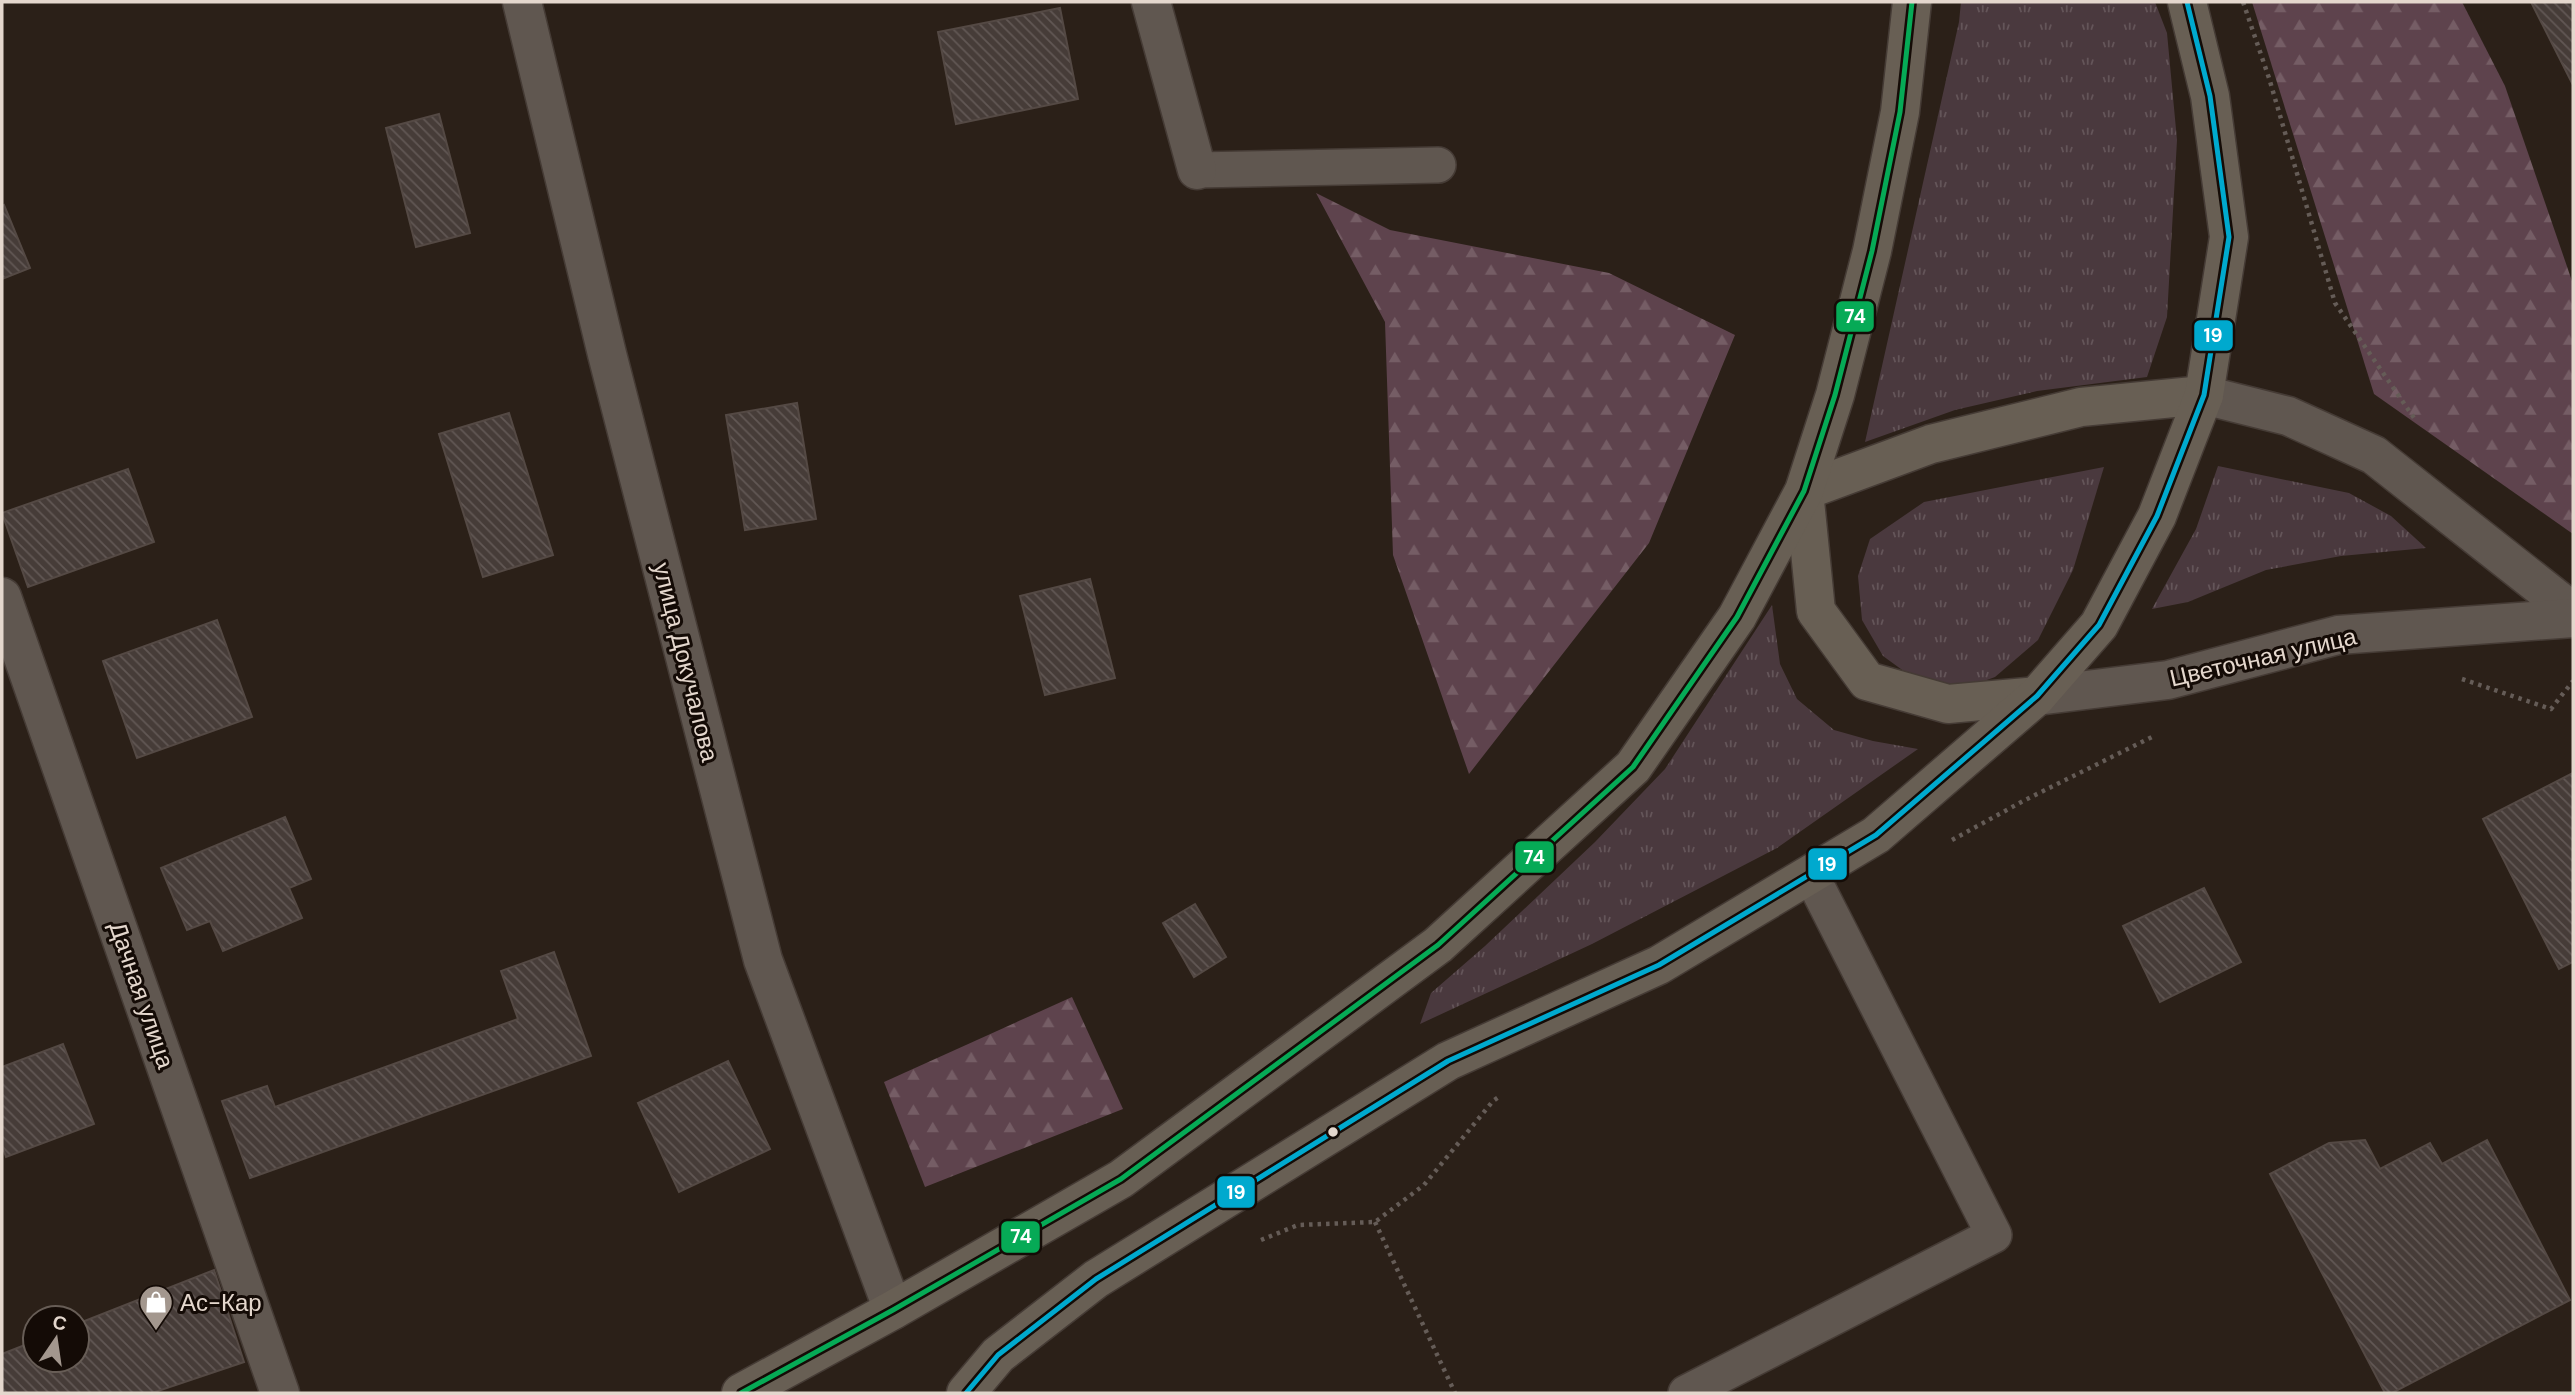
<svg xmlns="http://www.w3.org/2000/svg" width="2575" height="1395" viewBox="0 0 2575 1395" font-family="'DM Sans',sans-serif">
<style>
.grass{fill:url(#grass-tufts)}
.forest{fill:url(#forest-firs)}
.building{fill:url(#building-back-hatch);stroke:#544944;stroke-width:2}
.lines{fill:none;stroke-linecap:round;stroke-linejoin:round}
.service-casing{stroke:#453b35;stroke-width:38}
.minor-casing{stroke:#453b35;stroke-width:41}
.primary-casing{stroke:#453b35;stroke-width:41}
.path{stroke:#655c57;stroke-width:4.5;stroke-dasharray:3.5 5;stroke-linecap:butt}
.service{stroke:#605750;stroke-width:35}
.minor{stroke:#605750;stroke-width:38}
.primary{stroke:#685f54;stroke-width:38}
.bus-1-casing{stroke:#140b06;stroke-width:10}
.bus-2-casing{stroke:#140b06;stroke-width:10}
.bus-1{stroke:#06aa56;stroke-width:5}
.bus-2{stroke:#00a9ce;stroke-width:5}
.bus-dot{fill:#e4d7cd;stroke:#140b06;stroke-width:2.5}
.labels{text-anchor:middle;dominant-baseline:central;stroke-width:6;stroke-linejoin:round;paint-order:stroke}
.street-label{font-size:24px;fill:#e4d7cd;stroke:#140b06}
.poi-label{font-size:24px;fill:#e4d7cd;stroke:#140b06;text-anchor:start}
.line-badge{stroke:#140b06;stroke-width:2.5}
.badge-label{font-size:19px;text-anchor:middle;font-weight:bold;fill:#fff}
</style>
<defs>
<pattern id="grass-tufts" width="24" height="20" patternUnits="userSpaceOnUse" patternTransform="scale(1.75)"><rect width="24" height="20" fill="#4a393e"/><path d="M3 7l-1-3M5 7V3M7 7l1-3M15 17l-1-3M17 17v-4M19 17l1-3" fill="none" stroke="#645559"/></pattern>
<pattern id="forest-firs" width="22" height="20" patternUnits="userSpaceOnUse" patternTransform="scale(1.75)"><rect width="22" height="20" fill="#5e434d"/><path d="M5 1l3.5 6h-7zM16 11l3.5 6h-7z" fill="#755d65"/></pattern>
<pattern id="building-back-hatch" width="6" height="6" patternUnits="userSpaceOnUse" patternTransform="scale(1.75)"><rect width="6" height="6" fill="#463c38"/><path d="M-1 5l2 2M0 0l6 6M5-1l2 2" fill="none" stroke="#615754"/></pattern>
</defs>
<rect width="100%" height="100%" fill="#2b2018"/>
<g class="grass">
<path d="M1961 2H2155L2167 33 2177 140 2167 317 2147 377 2037 391 1955 410 1865 442 1959 22Z"/>
<path d="M2218 466 2349 493 2391 516 2426 548 2341 556 2266 570 2188 602 2152 609 2196 529Z"/>
<path d="M2104 467 2073 570 2038 640 1995 677 1957 691 1916 680 1883 656 1862 620 1858 576 1870 539 1924 502Z"/>
<path d="M1772 605 1780 664 1797 699 1834 730 1873 741 1918 749 1777 848 1592 944 1420 1024 1431 993 1485 946 1595 842 1665 769Z"/>
</g>
<g class="forest">
<path d="M2252 2H2462L2505 86 2573 284V534L2374 394Z"/>
<path d="M1316 193 1390 230 1609 273 1735 335 1649 543 1469 774 1393 555 1385 322Z"/>
<path d="M1072 997 1123 1109 925 1187 884 1082Z"/>
</g>
<g class="building">
<path d="M2531 2H2573V85Z"/>
<path d="M1060 8 1078 99 956 124 938 32Z"/>
<path d="M439 114 470 233 416 247 386 128Z"/>
<path d="M4 205 30 268 2 279V206Z"/>
<path d="M797 403 816 519 745 530 726 415Z"/>
<path d="M509 413 553 555 483 577 439 434Z"/>
<path d="M128 469 154 542 28 587 2 513Z"/>
<path d="M1090 579 1115 678 1045 695 1020 596Z"/>
<path d="M217 620 252 717 137 758 103 661Z"/>
<path d="M2573 773V962L2559 969 2483 819Z"/>
<path d="M285 817 311 879 289 888 302 918 223 951 210 921 187 930 161 868Z"/>
<path d="M2204 888 2241 962 2160 1002 2123 926Z"/>
<path d="M1195 904 1226 957 1194 977 1163 923Z"/>
<path d="M554 952 591 1056 250 1178 222 1101 267 1086 275 1107 518 1019 501 971Z"/>
<path d="M63 1044 94 1124 6 1157 2 1145V1067Z"/>
<path d="M728 1061 770 1149 679 1192 638 1103Z"/>
<path d="M2365 1140 2380 1169 2430 1143 2442 1164 2487 1140 2570 1300 2392 1393H2385L2270 1174 2329 1143Z"/>
<path d="M214 1270 244 1362 152 1393H2V1354L35 1341V1360H77V1324Z"/>
</g>
<g class="lines">
<g class="service-casing">
<g id="service">
<path d="M1197 170 1438 165"/>
<path d="M1686 1393 1994 1235 1811 875"/>
</g>
</g>
<g class="minor-casing">
<g id="minor">
<path d="M522 2 607 354 763 960 893 1310"/>
<path d="M1151 2 1197 170"/>
<path d="M2204 395 2288 416 2374 455 2573 612"/>
<path d="M2 597 280 1393"/>
<path d="M2037 696 2168 680 2338 635 2573 618"/>
</g>
</g>
<g class="primary-casing">
<g id="primary">
<path d="M2037 696 1948 704 1867 681 1816 611 1804 491 1931 444 2081 407 2204 395"/>
<path d="M741 1393 893 1310 1121 1179 1438 945 1633 767 1737 617 1804 491 1835 395 1872 251 1900 112 1912 2"/>
<path d="M966 1393 998 1355 1096 1279 1448 1061 1659 965 1876 835 2037 696 2099 625 2157 516 2204 395 2229 237 2210 96 2187 2"/>
</g>
</g>
<g class="path">
<path d="M2243 2 2269 78 2335 303 2414 418"/>
<path d="M2462 679 2551 709 2573 681"/>
<path d="M1952 840 2025 800 2156 735"/>
<path d="M1375 1222 1455 1393"/>
<path d="M1261 1240 1298 1225 1375 1222 1424 1185 1493 1101 1500 1096"/>
</g>
<use href="#service" class="service"/>
<use href="#minor" class="minor"/>
<use href="#primary" class="primary"/>
<g class="bus-1-casing">
<path id="bus-1" d="M741 1393 893 1310 1121 1179 1438 945 1633 767 1737 617 1804 491 1835 395 1872 251 1900 112 1912 2"/>
</g>
<g class="bus-2-casing">
<path id="bus-2" d="M966 1393 998 1355 1096 1279 1448 1061 1659 965 1876 835 2037 696 2099 625 2157 516 2204 395 2229 237 2210 96 2187 2"/>
</g>
<use href="#bus-1" class="bus-1"/>
<use href="#bus-2" class="bus-2"/>
</g>
<defs>
<g id="shop-pin" transform="scale(1.75)"><path d="M0 17L-7.5 6A9.5 9.5 0 1 1 7.5 6Z" fill="#a3978e" stroke="#140b06"/><path d="M-5-2.5h2.3a2.7 3.5 0 0 1 5.4 0H5L5.5 6h-11ZM-1.5-2.5h3a1.5 2.3 0 0 0-3 0Z" fill="#fff"/></g>
</defs>
<g fill-rule="evenodd">
<use href="#shop-pin" x="156" y="1302"/>
</g>
<circle class="bus-dot" cx="1333" cy="1132" r="6"/>
<g class="labels">
<g class="street-label">
<text transform="translate(2263 657) rotate(-13)">Цветочная улица</text>
<text transform="translate(686 662) rotate(76)">улица Докучалова</text>
<text transform="translate(142 995) rotate(71)">Дачная улица</text>
</g>
<g class="poi-label">
<text x="180" y="1302">Ас-Кар</text>
</g>
</g>
<g class="line-badge">
<rect x="1835" y="300" width="40" height="33" rx="7" fill="#06aa56"/>
<rect x="2193" y="319" width="41" height="33" rx="7" fill="#00a9ce"/>
<rect x="1514" y="840" width="41" height="34" rx="7" fill="#06aa56"/>
<rect x="1807" y="847" width="41" height="34" rx="7" fill="#00a9ce"/>
<rect x="1216" y="1175" width="40" height="34" rx="7" fill="#00a9ce"/>
<rect x="1000" y="1220" width="41" height="34" rx="7" fill="#06aa56"/>
</g>
<g class="badge-label">
<text x="1855" y="323">74</text>
<text x="2213" y="342">19</text>
<text x="1534" y="864">74</text>
<text x="1827" y="871">19</text>
<text x="1236" y="1199">19</text>
<text x="1021" y="1243">74</text>
</g>
<rect width="2575" height="1395" fill="none" stroke="#e4d7cd" stroke-width="7"/>
<g transform="translate(56 1339) rotate(13)"><circle r="33" fill="#140b06" stroke="#675d56" stroke-width="2"/>
<path d="M0-5L12 26L0 18L-12 26Z" fill="#a3978e"/>
<text y="-10" font-size="19" font-weight="bold" text-anchor="middle" fill="#e4d7cd">С</text>
</g>
</svg>
